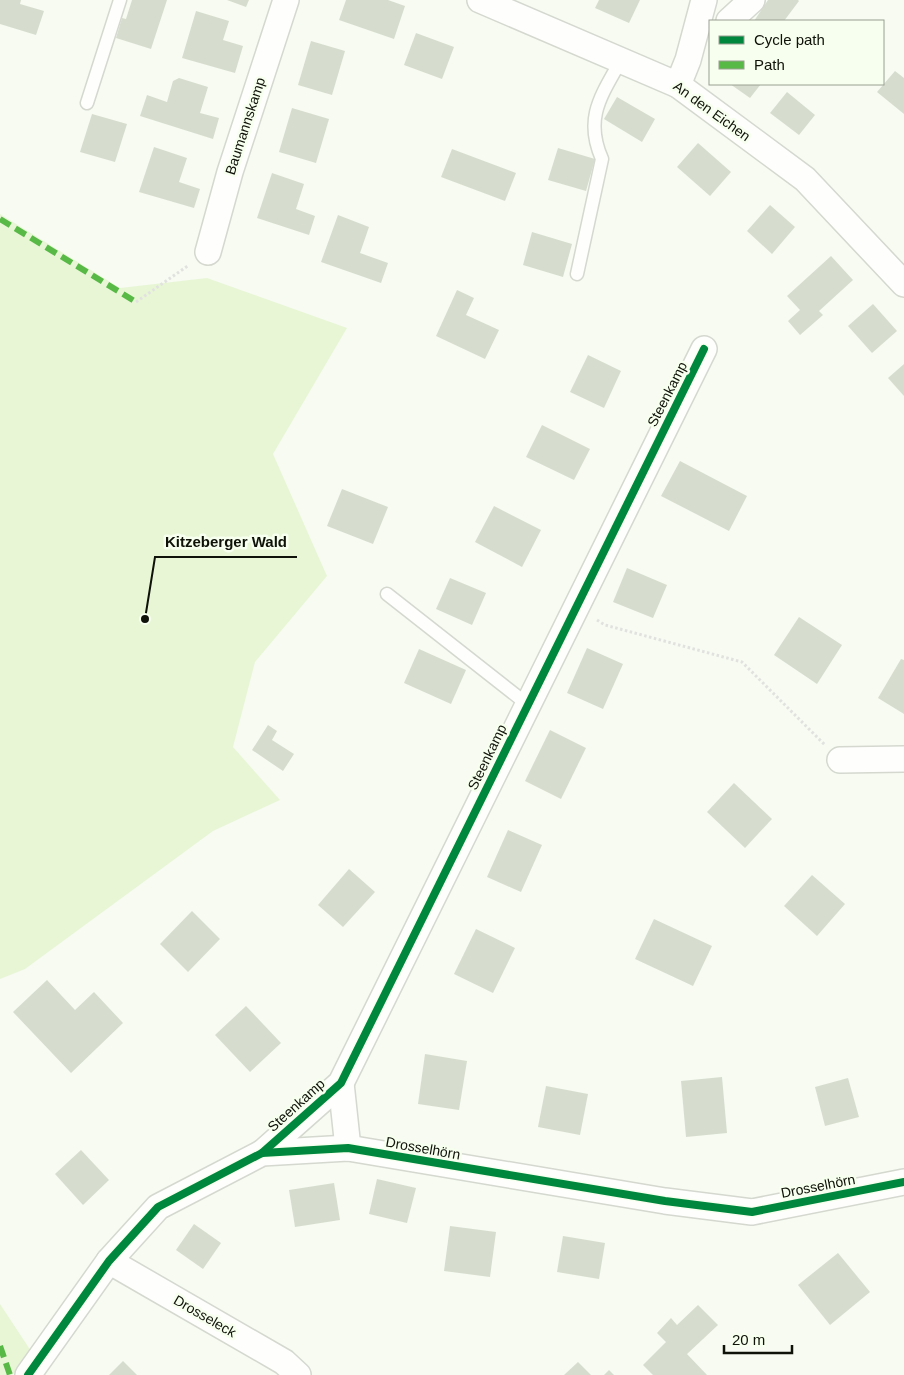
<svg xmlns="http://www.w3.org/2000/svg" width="904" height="1375" viewBox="0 0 904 1375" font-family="Helvetica,sans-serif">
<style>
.green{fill:#e8f6d6}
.building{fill:#d7ddce}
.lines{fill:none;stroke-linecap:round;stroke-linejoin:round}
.lane-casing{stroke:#d4d8cf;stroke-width:15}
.street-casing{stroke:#d4d8cf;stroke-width:28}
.path{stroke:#e1e2df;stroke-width:3;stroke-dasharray:2.5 2.5;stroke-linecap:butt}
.lane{stroke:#fefefd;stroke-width:12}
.street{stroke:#fefefd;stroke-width:25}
.quiet{stroke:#58b947;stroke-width:6;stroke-dasharray:12 6;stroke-linecap:butt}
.cycleway-casing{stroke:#f7ffee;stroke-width:11}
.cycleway{stroke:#00873e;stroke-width:8}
.labels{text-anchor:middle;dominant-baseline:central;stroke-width:5;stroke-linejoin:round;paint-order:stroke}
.street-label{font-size:14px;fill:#0e1208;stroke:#f7ffee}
.leader{fill:none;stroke:#0e1208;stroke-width:2}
.callout-dot{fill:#0e1208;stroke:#f7ffee;stroke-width:2}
.callout-label{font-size:15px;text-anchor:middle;font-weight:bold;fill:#0e1208;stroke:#f7ffee;stroke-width:5;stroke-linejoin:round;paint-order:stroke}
</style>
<rect width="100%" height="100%" fill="#f7fbf2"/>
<g class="green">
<path d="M0 214 120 288 207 278 347 328 273 454 327 576 255 662 233 747 280 800 213 831 25 969 0 979Z"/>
<path d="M0 1304 31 1351 12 1375H0Z"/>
</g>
<g class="building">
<path d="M0 0H21L20 4 44 11 36 35 0 24Z"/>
<path d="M132 0H167L151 49 116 38 122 18 126 19Z"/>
<path d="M227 0H249L246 7Z"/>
<path d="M346 0H388L405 6 394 39 339 20Z"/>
<path d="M599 0H640L629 23 595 8Z"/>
<path d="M768 0H798L799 1 784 21H754Z"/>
<path d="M196 11 229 21 223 40 243 46 235 73 182 58Z"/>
<path d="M416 33 454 47 442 79 404 65Z"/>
<path d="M311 41 345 51 332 95 298 85Z"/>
<path d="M895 71 904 78V114L877 92Z"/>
<path d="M179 78 208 87 200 113 219 118 213 139 140 116 147 95 167 102 173 81Z"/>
<path d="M730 84H761L750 98Z"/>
<path d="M787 92 815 115 799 135 770 113Z"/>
<path d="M617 97 655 119 642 142 604 119Z"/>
<path d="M292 108 329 119 316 163 279 152Z"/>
<path d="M92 114 127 124 115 162 80 152Z"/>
<path d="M698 143 731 172 710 196 677 167Z"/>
<path d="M154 147 187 158 179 182 200 189 194 208 139 192Z"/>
<path d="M558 148 595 159 586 191 548 180Z"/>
<path d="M452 149 516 173 505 201 441 177Z"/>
<path d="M272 173 304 184 296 209 315 216 309 235 257 218Z"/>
<path d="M770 205 795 227 772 254 747 231Z"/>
<path d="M338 215 369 227 360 253 388 263 381 283 321 262Z"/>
<path d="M532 232 572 244 563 277 523 265Z"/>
<path d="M831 256 853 280 819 311 823 315 800 335 788 321 800 310 787 296Z"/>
<path d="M457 290 474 298 466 315 499 330 485 359 436 336Z"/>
<path d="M873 304 897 331 872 353 848 326Z"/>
<path d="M588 355 621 371 604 408 570 392Z"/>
<path d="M904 364V396L888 378Z"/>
<path d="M542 425 590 449 574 480 526 457Z"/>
<path d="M680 461 747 496 729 531 661 496Z"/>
<path d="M342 489 388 507 373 544 327 526Z"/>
<path d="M494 506 541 530 522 567 475 542Z"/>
<path d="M627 568 667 585 653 618 613 602Z"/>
<path d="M450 578 486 593 472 625 436 609Z"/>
<path d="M799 617 842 645 817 684 774 655Z"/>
<path d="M587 648 623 664 603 709 567 693Z"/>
<path d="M419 649 466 670 451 704 404 683Z"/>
<path d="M901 659 904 660V714L878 698Z"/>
<path d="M268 725 277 731 272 740 294 754 283 771 252 750Z"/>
<path d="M550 730 586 748 561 799 525 781Z"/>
<path d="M734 783 772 819 745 848 707 812Z"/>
<path d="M508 830 542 845 521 892 487 877Z"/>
<path d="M349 869 375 892 343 927 318 905Z"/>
<path d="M812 875 845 904 817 936 784 906Z"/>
<path d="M192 911 220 939 188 972 160 944Z"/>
<path d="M654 919 712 946 693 986 635 959Z"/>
<path d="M476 929 515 948 493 993 454 974Z"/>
<path d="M47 980 75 1010 94 992 123 1023 71 1073 13 1012Z"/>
<path d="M246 1006 281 1043 250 1072 215 1035Z"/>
<path d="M425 1054 467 1061 459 1110 418 1104Z"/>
<path d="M722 1077 727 1133 686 1137 681 1081Z"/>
<path d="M848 1078 859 1117 825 1126 815 1087Z"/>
<path d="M546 1086 588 1094 580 1135 538 1127Z"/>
<path d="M81 1150 109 1180 83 1205 55 1174Z"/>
<path d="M377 1179 416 1188 407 1223 369 1214Z"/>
<path d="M334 1183 340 1220 295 1227 289 1190Z"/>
<path d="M194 1224 221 1243 203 1269 176 1250Z"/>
<path d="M450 1226 496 1232 490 1277 444 1271Z"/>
<path d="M563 1236 605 1243 599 1279 557 1272Z"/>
<path d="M838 1253 870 1292 830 1325 798 1285Z"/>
<path d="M698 1305 718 1325 687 1354 707 1375H653L643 1365 666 1342 657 1333 671 1318 677 1325Z"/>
<path d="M123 1361 137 1375H109Z"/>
<path d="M578 1362 591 1375H564Z"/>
<path d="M609 1370 614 1375H604Z"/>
</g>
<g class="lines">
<g class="lane-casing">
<g id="lane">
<path d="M87 103 120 0"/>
<path d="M577 274 602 159C584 118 601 96 621 60"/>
<path d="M387 594 527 704"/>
</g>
</g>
<g class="street-casing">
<g id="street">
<path d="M480 0 678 85 805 179 904 284"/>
<path d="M729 21 752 0"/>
<path d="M678 85 688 60 704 0"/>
<path d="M208 252 230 172 286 0"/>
<path d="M840 760 904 759"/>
<path d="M341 1083 348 1148"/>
<path d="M262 1153 341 1083 704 349"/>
<path d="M109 1261 284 1362 298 1375"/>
<path d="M28 1375 109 1261 158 1207 262 1153 348 1148 665 1201 752 1212 904 1182"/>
</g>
</g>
<g class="path">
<path d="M136 302 189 265"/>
<path d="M597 620 605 625 742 662 825 745"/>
</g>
<use href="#lane" class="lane"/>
<use href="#street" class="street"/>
<g class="quiet">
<path d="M0 219 136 302"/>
<path d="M0 1346 10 1375"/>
</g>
<g class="cycleway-casing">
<g id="cycleway">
<path d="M262 1153 341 1083 704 349"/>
<path d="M28 1375 109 1261 158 1207 262 1153 348 1148 665 1201 752 1212 904 1182"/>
</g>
</g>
<use href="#cycleway" class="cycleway"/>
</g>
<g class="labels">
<g class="street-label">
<text transform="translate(712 111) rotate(36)">An den Eichen</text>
<text transform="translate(245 126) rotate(-72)">Baumannskamp</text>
<text transform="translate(667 394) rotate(-63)">Steenkamp</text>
<text transform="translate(487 757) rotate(-64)">Steenkamp</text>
<text transform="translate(296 1105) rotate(-42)">Steenkamp</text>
<text transform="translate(423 1148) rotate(10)">Drosselhörn</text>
<text transform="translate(818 1186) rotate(-11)">Drosselhörn</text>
<text transform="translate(205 1316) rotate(30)">Drosseleck</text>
</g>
</g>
<path class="leader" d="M145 619L155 557H297"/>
<circle class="callout-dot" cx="145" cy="619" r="5"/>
<g class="callout-label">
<text x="226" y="547">Kitzeberger Wald</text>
</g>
<rect x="709" y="20" width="175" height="65" fill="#f7ffee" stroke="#9aa092"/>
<rect x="719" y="36" width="25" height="8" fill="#00873e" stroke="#9aa092"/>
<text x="754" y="45" font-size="15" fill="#0e1208">Cycle path</text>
<rect x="719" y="61" width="25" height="8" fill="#58b947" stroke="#9aa092"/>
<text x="754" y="70" font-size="15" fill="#0e1208">Path</text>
<path d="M724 1345v8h68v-8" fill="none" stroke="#0e1208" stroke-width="2.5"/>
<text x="732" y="1345" font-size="15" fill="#0e1208" stroke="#f7ffee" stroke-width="4" paint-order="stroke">20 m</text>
</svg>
